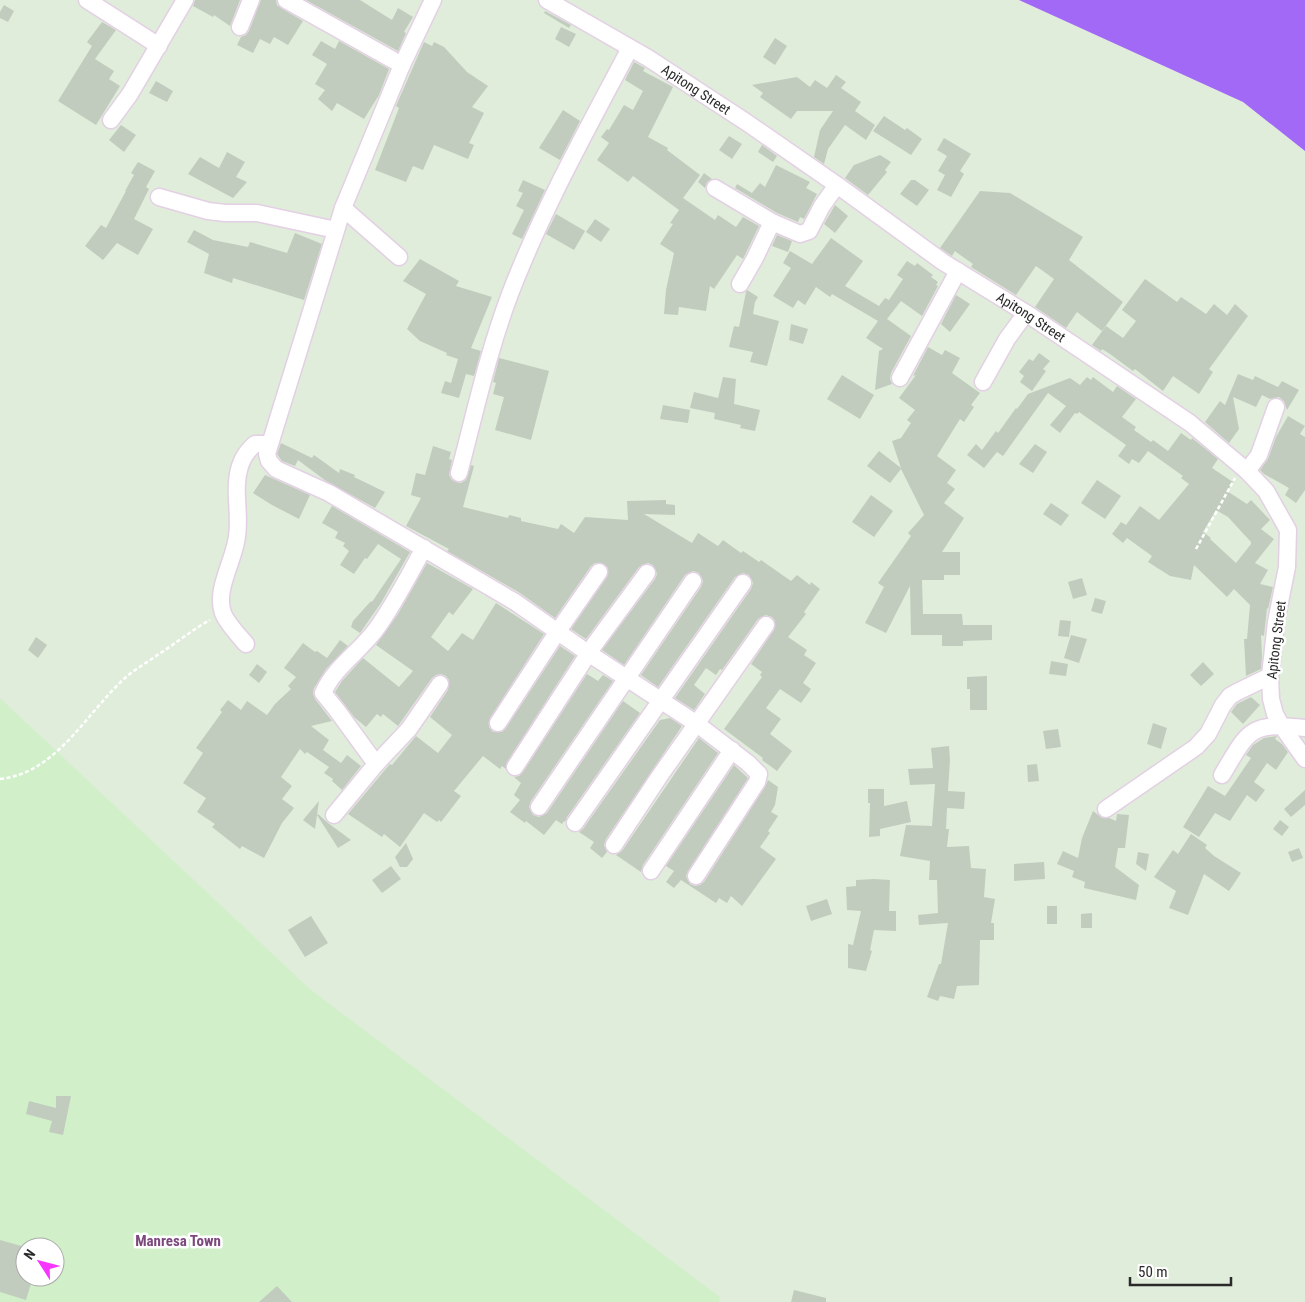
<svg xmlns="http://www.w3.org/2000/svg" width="1305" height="1302" viewBox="0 0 1305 1302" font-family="'Roboto Condensed',sans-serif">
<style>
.education{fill:#d1f0ca;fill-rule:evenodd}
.water{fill:#a268f6}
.building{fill:#c1ccbe;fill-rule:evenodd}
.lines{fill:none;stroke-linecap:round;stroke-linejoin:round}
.minor-casing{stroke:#e3d0e4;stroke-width:19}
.path{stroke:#fff;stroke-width:2.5;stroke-dasharray:4 2.5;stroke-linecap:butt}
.minor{stroke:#fff;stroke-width:16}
.labels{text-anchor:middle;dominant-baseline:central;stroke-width:5;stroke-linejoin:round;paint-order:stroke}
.street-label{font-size:14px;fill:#2a2a2a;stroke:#fff}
.neighbourhood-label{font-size:15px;font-weight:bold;fill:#7c487e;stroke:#fff}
</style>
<rect width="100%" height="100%" fill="#e0eddb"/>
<path class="education" d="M0 698 311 990 720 1297 719 1302H0ZM25 1247H55V1277H25Z"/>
<path class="water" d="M1019 0H1305V151L1243 102Z"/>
<g class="building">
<path d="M195 0H240L230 26 214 15 213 17 193 6Z"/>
<path d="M261 0H276L277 5 281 8 303 21 288 45 274 37 270 44 260 39 253 53 237 45 241 37 246 35 249 31Z"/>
<path d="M306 0H360L392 20 398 8 413 17 404 32 406 33 398 51Z"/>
<path d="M4 5 14 11 8 22 0 18V12Z"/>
<path d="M545 11 571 25 569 28 544 13Z"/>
<path d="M102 22 116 30 95 59 114 71 109 79 120 86 96 125 58 101 92 46 87 42Z"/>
<path d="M561 27 576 34 569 47 555 39Z"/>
<path d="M775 38 787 46 775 65 763 57Z"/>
<path d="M321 41 335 49 339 41 389 69 379 95 364 119 337 103 332 111 318 99 325 90 315 84 327 64 312 55Z"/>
<path d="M424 42 432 46 434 42 444 47 467 72 488 86 472 107 484 113 469 143 474 145 468 159 434 145 423 170 413 166 406 182 375 170 399 108 396 106Z"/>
<path d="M634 62 645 68 643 71 673 87 648 137 668 148 667 150 700 175 683 198 715 220 718 215 736 227 743 217 759 226 743 259 737 255 714 289 710 286 706 311 679 307 678 315 664 314 666 290 674 253 660 244 673 224 670 223 679 210 633 176 628 182 597 160 609 143 601 137 607 129 609 130 624 105 633 110 643 91 625 80Z"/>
<path d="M836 75 846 82 841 88 861 102 855 111 875 125 866 140 845 125 828 149 824 164 814 157 820 130 833 111H797L791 119 760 97 763 93 752 85 797 77 810 87 815 80 827 88Z"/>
<path d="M156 81 173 91 167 102 149 93Z"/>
<path d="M563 110 580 121 560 160 539 148Z"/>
<path d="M884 116 905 130 907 128 922 139 911 155 873 131Z"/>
<path d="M121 125 136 135 124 152 109 140Z"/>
<path d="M729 136 742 144 732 159 719 150Z"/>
<path d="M944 138 971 154 960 171 964 174 951 197 937 190 945 175 938 171 947 156 937 150Z"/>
<path d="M762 145 777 156 773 162 758 152Z"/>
<path d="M227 152 245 162 236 177 247 182 233 198 188 174 200 157 219 168Z"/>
<path d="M880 155 891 162 885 170 887 172 868 195 845 178 854 165Z"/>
<path d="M138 162 155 171 146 187 149 189 134 219 153 229 138 255 117 243 103 260 85 246 101 225 106 228 126 191H125L134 175 131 173Z"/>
<path d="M776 165 810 182 806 188 817 194 804 219 800 217 798 222 777 213 735 188 737 184 752 193 760 183 765 187Z"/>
<path d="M704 173 712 179 707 182 705 188 698 182Z"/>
<path d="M523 180 545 190 522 239 512 234 524 210 516 206 523 193 518 191Z"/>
<path d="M911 180H915L929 190 917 206 900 194Z"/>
<path d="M980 191 1010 193 1083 237 1069 260 1123 302 1102 331 1077 312 1066 328 1035 307 1054 279 1036 266 1016 295 971 267 973 264 956 252 955 251 952 256 940 248Z"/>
<path d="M835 205 848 216 835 233 824 224Z"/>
<path d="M556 214 585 231 574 250 546 234Z"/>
<path d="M595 219 610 229 601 242 586 232Z"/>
<path d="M194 230 213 240 248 247 250 242 287 253 295 233 322 244 304 300 233 278 232 283 204 273 209 254 187 242Z"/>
<path d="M777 235 792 241 788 252 772 246Z"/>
<path d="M831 238 863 261 845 286 879 306 885 298 889 300 903 279 897 275 907 261 915 266 917 263 933 275 931 277 938 282 936 285 938 286 922 316 901 301 887 319 911 336 891 373 890 379 892 384 875 390 879 351 883 349 866 338 878 321 832 294 830 297 816 287 805 305 798 300 793 308 773 296 791 268 783 263 790 251 812 264Z"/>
<path d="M420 259 459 281 456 286 492 297 471 348 481 351 474 376 466 374 459 398 441 393 445 381 451 383 458 359 446 355 447 353 420 341 407 329 426 294 403 281Z"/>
<path d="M1145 279 1177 302 1181 297 1206 314 1214 304 1227 315 1235 304 1248 316 1209 369 1213 372 1199 394 1173 376 1163 391 1135 369 1133 371 1110 354 1102 349 1101 351 1092 345 1106 326 1123 338 1136 321 1122 310Z"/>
<path d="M747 290 758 297 755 302 753 314 779 321 767 366 750 362 753 352 729 347 734 326 739 327 746 292Z"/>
<path d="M956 295 970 304 950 332 941 324Z"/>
<path d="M791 324 808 329 803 344 789 340Z"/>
<path d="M928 347 942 355 945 350 960 358 952 373 980 393 971 405 974 407 964 422 960 419 937 456 956 470 947 483 955 489 944 503 964 518 942 552H960V575H944V580H922L923 614H962L963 625H992V640L963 641V646H942V635H911L910 586 886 633 865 623 884 587 878 583 911 536 908 533 924 515 901 469 890 483 867 466 879 451 901 468 892 441 901 438 911 423 907 420 915 410 899 398 916 375 913 376Z"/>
<path d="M1039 353 1050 361 1043 369 1046 371 1032 391 1020 382 1024 376 1019 372 1029 359 1033 361Z"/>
<path d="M499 358 549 371 531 440 495 430 504 397 493 394 496 383 493 382Z"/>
<path d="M1238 374 1253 380 1255 376 1278 387 1282 381 1299 390 1287 410 1284 401 1279 397 1270 399 1262 395 1256 407 1233 397 1239 429 1229 443 1205 422 1220 401 1225 405Z"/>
<path d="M842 375 874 395 860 419 827 399Z"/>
<path d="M723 377 736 379 734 404 760 410 755 431 740 428 741 425 714 419 715 413 690 408 694 392 718 398Z"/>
<path d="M1087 377 1091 380 1093 377 1113 392 1117 386 1136 399 1122 417 1136 427 1134 430 1151 442 1153 440 1168 451 1181 433 1191 440 1192 438 1218 459 1212 468 1233 482 1227 491 1247 504 1251 500 1270 520 1261 529 1274 539 1255 563 1268 570 1260 584 1273 587 1268 609 1267 608 1264 636 1261 635 1262 656 1261 669 1246 676 1244 639H1247L1250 605 1234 589 1227 597 1194 565 1191 580 1170 576 1148 562 1152 556 1127 538 1123 543 1112 534 1121 522 1126 525 1140 506 1159 520 1189 484 1181 478 1183 476 1148 451 1139 463 1132 459 1129 464 1118 456 1126 445 1079 412 1077 414 1075 413 1060 433 1050 425 1066 406 1048 393 1003 456 997 452 984 468 967 455 976 444 982 450 996 431 998 433 1016 408 1017 409 1028 394 1070 378 1080 385ZM1216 510 1228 517 1251 542V544L1236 563 1210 539 1211 538 1203 532Z"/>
<path d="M663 405 690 410 688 423 660 419Z"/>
<path d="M1288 416 1305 426 1300 434 1305 437V490L1296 503 1285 495 1289 488 1264 474 1260 470 1268 459 1276 437Z"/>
<path d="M281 443 312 458 314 455 339 473 340 469 355 475 354 477 385 492 375 508 326 481 298 460 295 466 282 461 277 454Z"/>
<path d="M1035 444 1047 452 1033 473 1019 464Z"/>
<path d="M433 446 451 452 449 459 452 460 449 475 452 480 456 482 461 483 466 480 471 465 474 466 463 507 508 518 509 515 521 518V521L558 529 561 524 574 533 585 517 628 520 627 501 666 500V504L675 505V515L644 514 692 543 698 533 718 546 723 540 741 553 743 551 759 562 761 560 791 581 797 575 810 585 811 582 820 589 804 612 806 614 788 637 807 650 804 655 816 663 803 683 811 689 801 703 780 689 766 708 781 719 770 734 792 751 777 771 762 760 763 758 724 729 762 677 760 675 762 672 751 664 774 630 775 621 772 617 766 615 758 619 722 670 720 669 716 675 706 668 694 685 705 694 694 710 675 698 751 589 753 583 749 575 743 573 735 577 658 687 641 675 701 587 703 581 699 573 693 571 685 575 624 665 602 650 655 579 657 574 653 565 648 563 639 567 586 639 571 629 607 577 608 568 604 564 595 563 591 566 555 618 520 593 447 551 449 549 406 526 421 498 411 495 416 473 425 475Z"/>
<path d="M265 475 310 495 299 519 272 505 253 493Z"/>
<path d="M1097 480 1121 496 1105 519 1081 503Z"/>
<path d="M871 495 893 511 874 537 852 522Z"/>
<path d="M1051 503 1069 515 1061 526 1043 514Z"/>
<path d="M332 506 410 552 381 603 360 633 351 627 353 621 371 601 372 602 401 559 378 544 367 559 365 558 354 574 340 565 349 551 343 546 345 543 335 538 338 532 322 523Z"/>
<path d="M427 563 473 589 453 615 449 612 431 637 448 651 462 633 473 640 496 603 544 634 490 718 489 727 493 732H502L506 728 560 646 575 656 507 762 506 769 502 766 500 769 483 756 454 791 461 796 441 822 439 820 437 822 424 813 400 847 384 834 382 837 348 814 384 771 390 764 392 765 416 736 438 753 452 735 430 717 448 690 449 680 446 676 441 674 436 675 432 678 398 726 383 714 381 717 377 714 366 727 354 717 335 692 342 681 363 658 399 687 413 671 376 645 398 614Z"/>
<path d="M1082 578 1087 595 1073 599 1068 582Z"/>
<path d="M1095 598 1106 601 1102 614 1091 611Z"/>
<path d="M1060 620 1071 621 1069 637 1058 636Z"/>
<path d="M1071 635 1087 639 1079 663 1064 658Z"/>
<path d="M36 637 47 645 38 658 28 650Z"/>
<path d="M340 640 348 646 326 669 314 688 313 693 315 699 332 721 311 726 329 740 323 750 341 763 347 755 361 766 342 790 332 781 333 779 324 773 329 767 307 752 305 754 300 749 281 777 292 786 282 799 294 808 282 823 264 858 242 846 240 849 212 827 215 824 197 812 206 798 183 783 203 753 196 748 222 712 220 710 228 700 241 710 247 701 267 715 275 704 291 689 288 686 296 677 284 668 303 643 315 652 317 651 327 658Z"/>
<path d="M1051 661 1068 664 1066 676 1049 674Z"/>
<path d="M1203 662 1214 674 1201 686 1190 675Z"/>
<path d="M257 664 267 672 259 683 249 675Z"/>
<path d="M587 674 598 681 603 675 613 681 531 801 529 807 533 815 539 817 547 813 623 701 640 713 567 817 565 822 564 821 562 824 556 820 544 835 526 821 525 823 510 812 520 800 514 795 521 783 514 777 519 776 523 772Z"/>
<path d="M987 676V710H970V689H967V677Z"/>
<path d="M1251 697 1260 705 1243 724 1231 712 1237 704Z"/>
<path d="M670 718 682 726 606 839 604 845 607 852 602 858 590 848 594 842 579 832 583 829 660 720Z"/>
<path d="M1153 723 1167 728 1161 749 1147 744Z"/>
<path d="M1058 729 1061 747 1046 749 1043 731Z"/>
<path d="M1277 736 1275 739 1282 744 1288 752 1276 770 1267 763 1254 782 1265 790 1256 802 1247 795 1230 821 1215 813 1199 837 1183 827 1208 786 1225 796 1251 758 1246 755 1253 745 1264 738Z"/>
<path d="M699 738 718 753 643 865 641 872 616 855 622 851Z"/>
<path d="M949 746 950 760 948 791 965 792 964 809 947 808 946 829H949L947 847 969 846 971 868 986 869 984 897 995 899 991 923H994V940H980L979 985 957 986 954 999 940 996 938 1001 927 997 939 964H941L948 923 919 925 918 915 938 913 937 880H929L930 861 900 856 906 825 932 826 935 784 910 785 908 769 933 768 931 748Z"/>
<path d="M1037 764 1039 781 1028 782 1027 765Z"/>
<path d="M734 765 748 778 688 871 686 876 690 884 695 886 700 885 704 882 765 787 768 780 778 787 775 805 771 812 778 816 768 831 770 833 760 847 776 859 742 906 731 896 727 903 719 898 716 903 681 880 674 888 666 882 674 871 666 866Z"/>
<path d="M868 789H884V806L907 801 911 822 880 829V836L869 837 870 803H868Z"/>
<path d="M1305 790V805L1291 817 1284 809Z"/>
<path d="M319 801 315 829 303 820Z"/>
<path d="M1093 811 1102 818H1109L1116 821 1117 814 1129 815 1125 848H1118L1115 867 1139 885 1136 900 1084 888 1085 882 1072 877 1074 871 1057 864 1063 851 1078 858 1082 838Z"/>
<path d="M318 814 328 823 351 840 338 848 317 815Z"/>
<path d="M1280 820 1289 827 1282 836 1273 829Z"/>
<path d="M1191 834 1207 845 1205 848 1214 856 1241 873 1229 891 1204 874 1188 915 1169 908 1176 891 1154 877 1173 850 1178 854Z"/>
<path d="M406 843 413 859 407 867H400L395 857Z"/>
<path d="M1299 848 1303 858 1292 862 1288 852Z"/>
<path d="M1138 852 1149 854 1146 871 1136 864Z"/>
<path d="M1044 862 1045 879 1014 881V864Z"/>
<path d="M391 866 401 879 382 893 372 880Z"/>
<path d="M874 879 890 880 889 911H896V931L874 930 870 950 872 951 866 971 848 968V944L853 945 861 911 847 910 846 887 856 886V880Z"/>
<path d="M827 899 832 914 811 921 806 906Z"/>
<rect x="1047" y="906" width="10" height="18"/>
<path d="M1092 913V928H1081V914Z"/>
<path d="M311 916 328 943 305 957 288 930Z"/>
<path d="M56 1096H71L63 1135 49 1132 52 1121 26 1114 29 1101 56 1108Z"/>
<path d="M0 1240 25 1247V1277H33L26 1300 0 1292Z"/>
<path d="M277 1286 292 1302H259Z"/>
<path d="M794 1290 826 1298V1302H791Z"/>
</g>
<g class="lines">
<g class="minor-casing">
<g id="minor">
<path d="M87 0 159 46"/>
<path d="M286 0 402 65"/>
<path d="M433 0 402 65 343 208 267 454 269 461 276 469 329 493 515 602 588 653 697 724 748 763 759 774 757 782 696 876"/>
<path id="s1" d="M547 0 648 58 746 122 837 185 943 262 1026 313 1190 423 1247 471 1266 491 1288 530 1287 567 1276 622 1270 676 1271 699 1275 714 1281 725 1305 759"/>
<path d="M240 27 251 0"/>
<path d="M111 120 130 94 185 0"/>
<path d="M715 188 772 222"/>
<path d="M159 197 208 211 225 213H257L336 230"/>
<path d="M343 208 399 257"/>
<path d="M740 284 755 258 772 222 800 234 809 231 822 206 837 185"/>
<path d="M900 378 958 271"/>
<path d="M983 382 1007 339 1026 313"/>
<path d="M1247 471 1259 455 1276 407"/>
<path d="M459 473C475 413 488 352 510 294 543 208 588 128 630 48"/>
<path d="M246 644C239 636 226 622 223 613 215 591 232 564 236 542 242 517 232 491 240 466 243 457 249 449 255 444H268"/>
<path d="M498 723 558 631 599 572"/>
<path d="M376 764 336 709 323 693C335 666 360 652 377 628 395 603 409 575 424 548"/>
<path d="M515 767 594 645 647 573"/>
<path d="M1222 775C1249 730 1249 722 1305 728"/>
<path d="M539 807 693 581"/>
<path d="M1106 809 1196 747 1208 734 1223 705 1230 696 1237 692 1270 676"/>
<path d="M334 815 376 764 409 729 440 684"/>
<path d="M575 823 743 583"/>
<path d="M614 845 659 777 766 625"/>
<path d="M651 871 732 750"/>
</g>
</g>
<g class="path">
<path d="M1196 549 1235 478"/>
<path d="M0 779C57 773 86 713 125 678 135 669 148 662 159 654 176 643 192 630 210 620"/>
</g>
<use href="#minor" class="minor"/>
</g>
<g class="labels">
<g class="street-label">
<text stroke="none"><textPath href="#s1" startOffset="174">Apitong Street</textPath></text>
<text stroke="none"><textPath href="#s1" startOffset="579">Apitong Street</textPath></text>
<text transform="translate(1276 640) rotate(-83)">Apitong Street</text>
</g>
<g class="neighbourhood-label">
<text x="178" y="1241">Manresa Town</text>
</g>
</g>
<g transform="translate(40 1262) rotate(306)"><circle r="24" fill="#ffffff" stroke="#aaaaaa"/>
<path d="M0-4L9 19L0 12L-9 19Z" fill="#f636ff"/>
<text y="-8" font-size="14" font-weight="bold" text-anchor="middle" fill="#2a2a2a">N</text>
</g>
<path d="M1130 1277v8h101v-8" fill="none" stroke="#2a2a2a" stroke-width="2.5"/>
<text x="1138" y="1277" font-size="15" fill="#2a2a2a" stroke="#ffffff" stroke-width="4" paint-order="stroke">50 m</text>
</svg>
